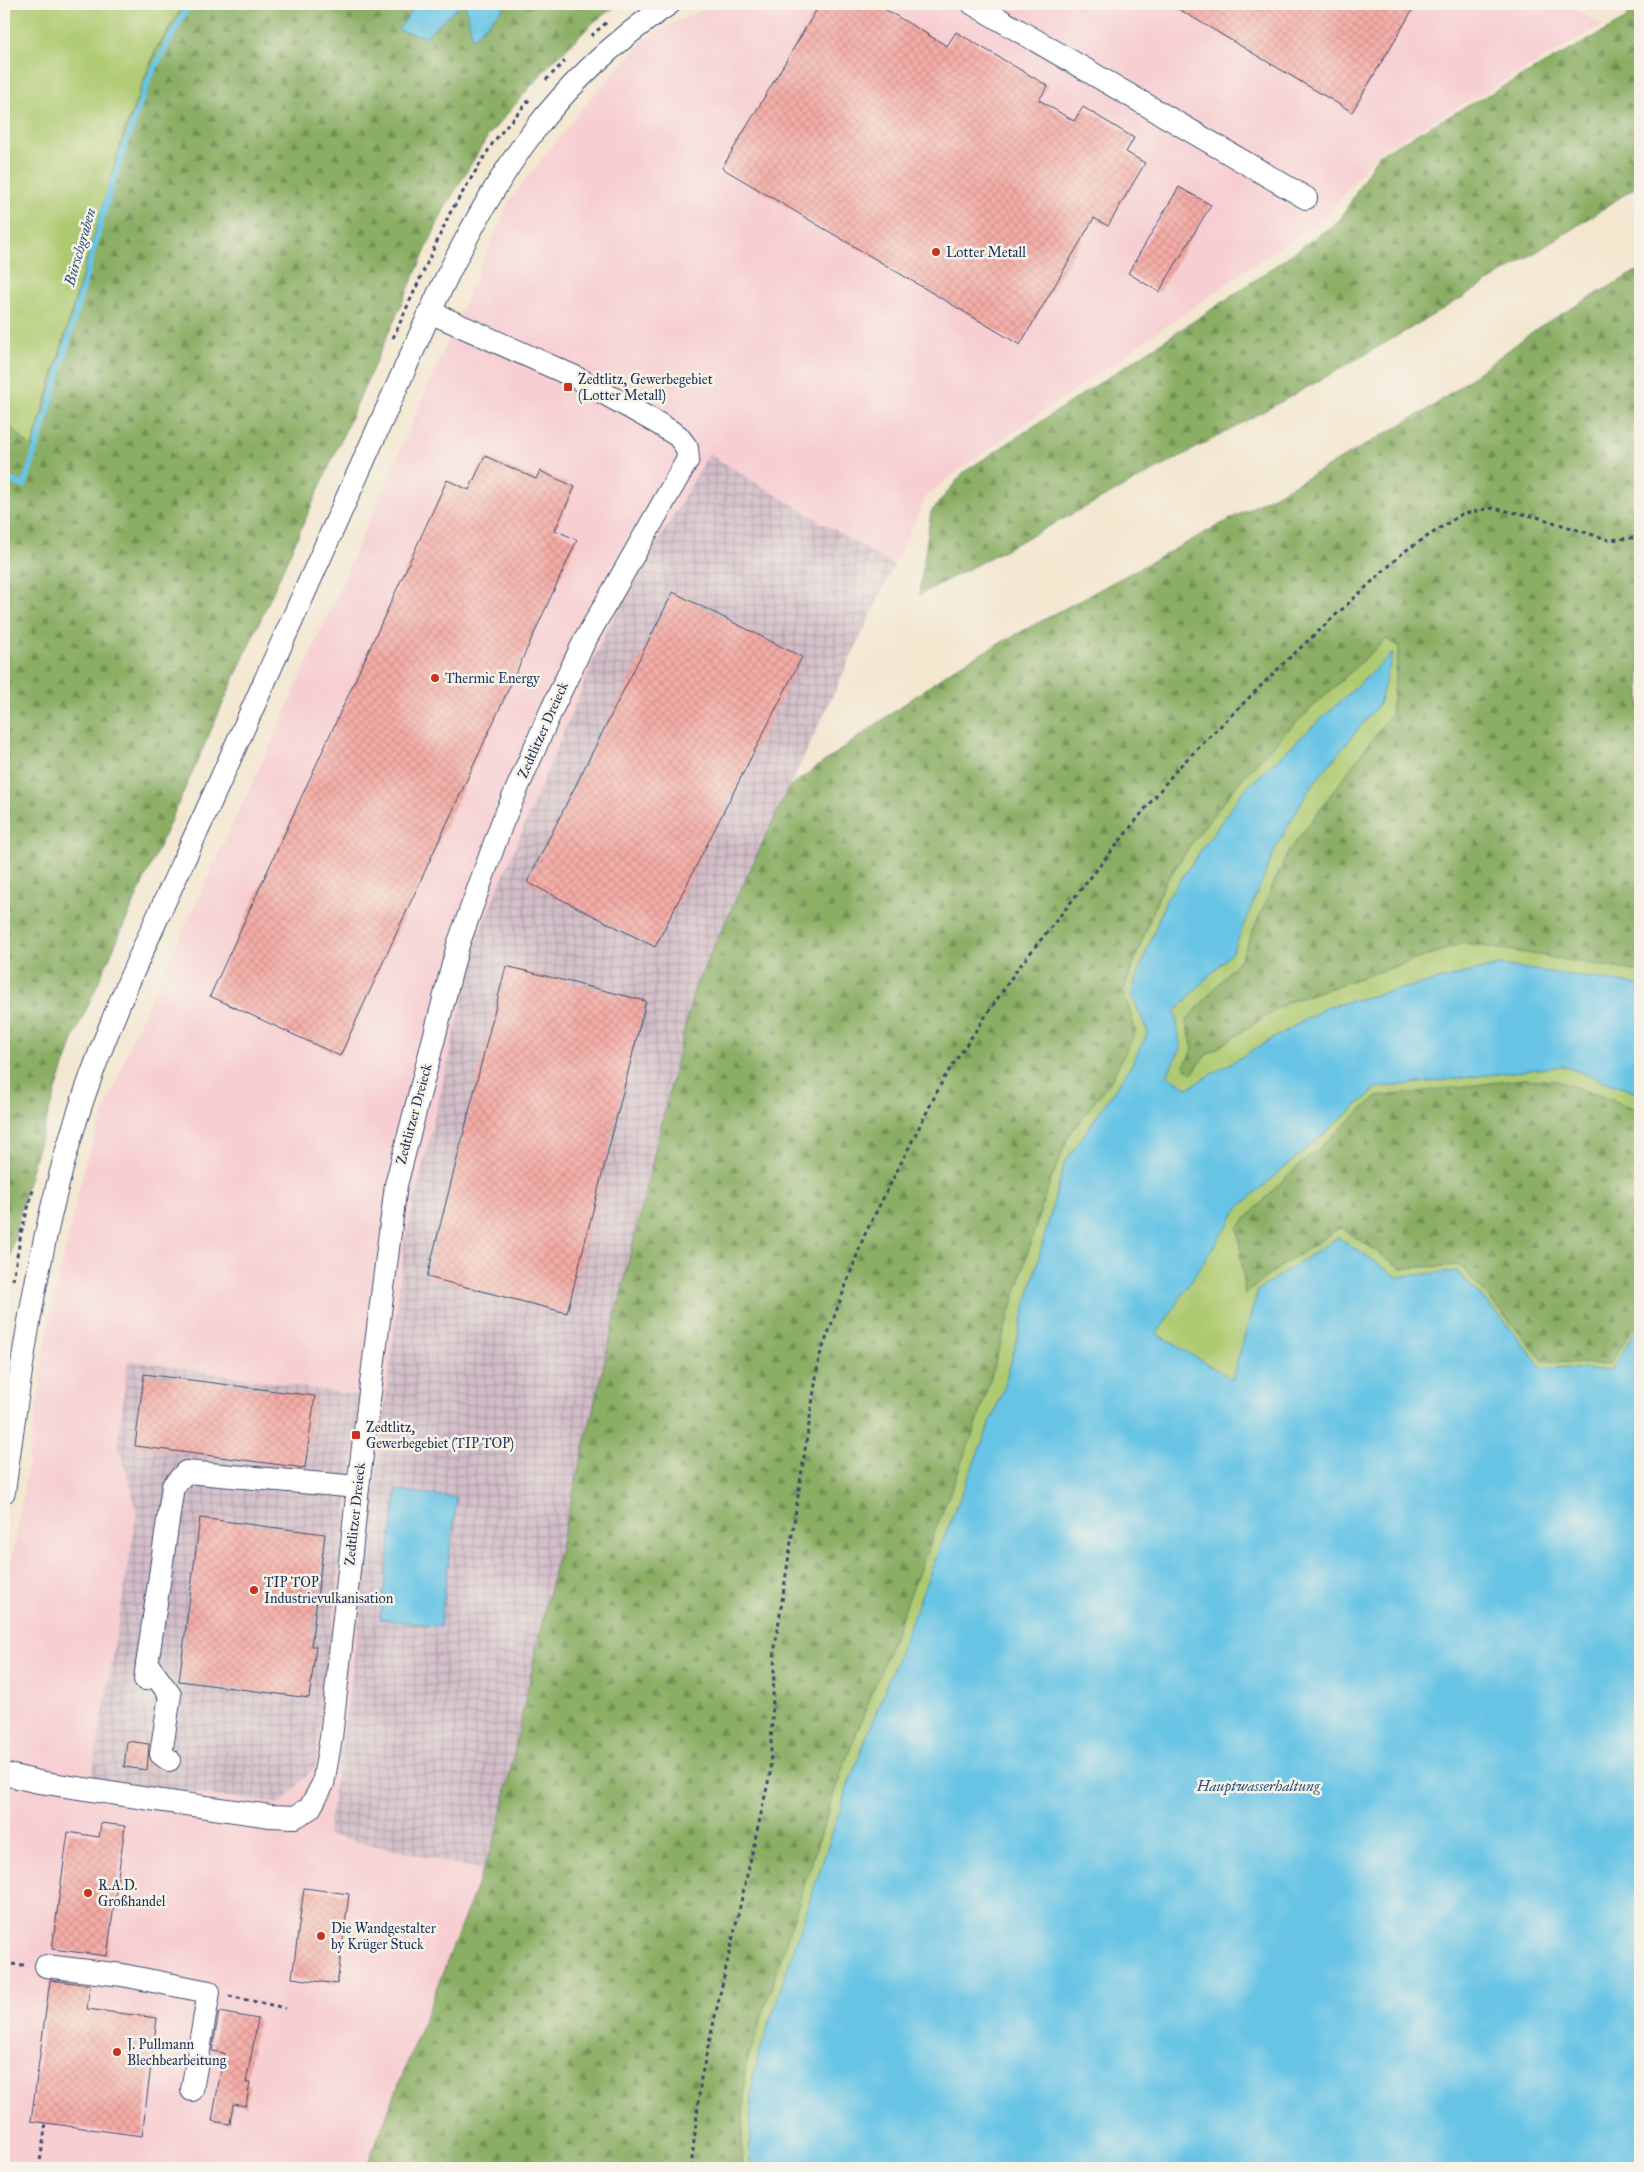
<svg xmlns="http://www.w3.org/2000/svg" width="1644" height="2172" viewBox="0 0 1644 2172" font-family="'IM FELL Great Primer',serif">
<style>
.built{fill:#f7cfd3}
.industrial{fill:url(#industrial-grid)}
.grass{fill:#aeca71;stroke:#647c68}
.forest{fill:url(#forest-firs);stroke:#526e60}
.water{fill:#67c4e5;stroke:#417aa2}
.lines{fill:none;stroke-linecap:round;stroke-linejoin:round}
.stream{stroke:#67c4e5;stroke-width:6}
.building{fill:url(#building-cross-hatch)}
.minor-casing{stroke:#3b4b6f;stroke-width:24}
.path{stroke:#3b4b6f;stroke-width:3;stroke-dasharray:4 4;stroke-linecap:butt}
.minor{stroke:#fff;stroke-width:22}
.poi-dot{fill:#c8321e;stroke:#f7f3e8;stroke-width:2}
.labels{text-anchor:middle;dominant-baseline:central;stroke-width:5;stroke-linejoin:round;paint-order:stroke}
.poi-label{font-size:14px;fill:#1b2f5e;stroke:#f7f3e8;text-anchor:start}
.street-label{font-size:14px;fill:#1b2f5e;stroke:#f7f3e8}
.water-label{font-size:15px;font-style:italic;fill:#2e5480;stroke:#f7f3e8}
</style>
<defs>
<pattern id="industrial-grid" width="8" height="8" patternUnits="userSpaceOnUse" patternTransform="scale(1.25)"><rect width="8" height="8" fill="#d2bdc7"/><path d="M0 4h8M4 0v8" fill="none" stroke="#aa9aa5"/></pattern>
<pattern id="forest-firs" width="22" height="20" patternUnits="userSpaceOnUse" patternTransform="scale(1.25)"><rect width="22" height="20" fill="#8aae63"/><path d="M5 1l3.5 6h-7zM16 11l3.5 6h-7z" fill="#708e55"/></pattern>
<pattern id="building-cross-hatch" width="8" height="8" patternUnits="userSpaceOnUse" patternTransform="scale(1.25)"><rect width="8" height="8" fill="#f5aca6"/><path d="M0 0l8 8M0 8l8-8" fill="none" stroke="#d19491"/></pattern>
</defs>
<rect width="100%" height="100%" fill="#f7f3e8"/>
<filter id="ink" filterUnits="userSpaceOnUse"><feTurbulence type="fractalNoise" baseFrequency=".02" numOctaves="2"/><feDisplacementMap in="SourceGraphic" scale="10" xChannelSelector="R" yChannelSelector="G"/><feConvolveMatrix kernelMatrix="1 2 1 2 8 2 1 2 1" color-interpolation-filters="sRGB"/></filter>
<filter id="wash" filterUnits="userSpaceOnUse"><feTurbulence type="fractalNoise" baseFrequency=".0096" numOctaves="4" result="noise"/><feDisplacementMap in="SourceGraphic" scale="20" xChannelSelector="R" yChannelSelector="G"/><feGaussianBlur stdDeviation="1.12" result="paint"/><feColorMatrix in="noise" values="0 0 0 0 0 0 0 0 0 0 0 0 0 0 0 0 0 1.4 0 .05"/><feComposite in="paint" operator="in"/></filter>
<g filter="url(#wash)">
<rect width="100%" height="100%" fill="#f3e7d0"/>
<path class="built" d="M712 4H1567L1603 25 1377 153 1329 213 960 469 926 497 694 989 541 1626 497 1834 366 2168H4V1591L17 1534 49 1320 85 1163 134 1035 284 715 509 201 588 101 647 37Z"/>
<g class="industrial">
<path d="M709 454 894 566 694 989 541 1626 497 1834 483 1870 327 1835 354 1660 405 1240 478 936 606 631Z"/>
<path d="M128 1360 361 1396 315 1767 280 1804 92 1779 137 1512 118 1442Z"/>
</g>
<g class="grass">
<path d="M4 4H185L157 47 124 133 32 448 4 421Z"/>
<path d="M1386 639 1400 646 1392 714 1288 852 1241 958 1186 1021 1193 1049 1192 1074 1205 1056 1288 1002 1465 943 1640 972V985L1499 965 1327 1007 1188 1088 1167 1075 1181 1048 1175 1011 1233 951 1275 849 1309 789 1379 704 1392 654 1243 791 1166 900 1132 993 1148 1033 1131 1066 1064 1164 1003 1391 935 1560 848 1785 753 2073 749 2168H741L745 2068 839 1778 977 1423 1044 1198 1069 1135 1110 1082 1136 1031 1123 991 1162 888 1199 833 1244 776 1286 732Z"/>
<path d="M1563 1066 1640 1094V1110L1558 1081 1523 1079 1323 1145 1283 1180 1238 1227 1245 1293 1278 1268 1341 1227 1401 1268 1460 1265 1544 1361 1640 1319V1324L1611 1371 1541 1367 1502 1318 1457 1271 1397 1277 1338 1237 1258 1290 1232 1379 1156 1334 1239 1207 1377 1088Z"/>
</g>
<g class="forest">
<path d="M185 4H417L398 30 425 37 462 4H465L474 38 507 4H619L595 21 548 66 488 136 444 209 74 1037C45 1122 19 1201 4 1290V421L32 448 124 133 157 47Z"/>
<path d="M1638 4H1640V184C1411 340 1164 465 919 595L931 512 964 472 1232 296 1340 220 1378 155 1623 21Z"/>
<path d="M1640 269V972L1465 943 1288 1002 1205 1056 1192 1074 1184 1066 1193 1049 1186 1021 1241 958 1288 852 1391 714 1399 646 1386 639 1286 732 1244 776 1199 833 1162 887 1123 991 1136 1031 1110 1082 1069 1135 1044 1198 977 1423 839 1778 745 2068 741 2168H366L497 1834 541 1626 694 989 789 787 956 667 1325 468 1432 407 1539 327Z"/>
<path d="M1523 1079 1558 1081 1640 1110V1319L1609 1365 1544 1361 1460 1265 1401 1268 1341 1227 1278 1268 1245 1294 1238 1227 1283 1180 1376 1097Z"/>
</g>
<g class="water">
<path d="M417 4H462L425 37 398 30Z"/>
<path d="M465 4H507L473 38Z"/>
<path d="M1393 653 1379 704 1309 789 1275 849 1233 951 1175 1011 1181 1048 1167 1075 1188 1088 1327 1007 1499 965 1640 985V1094L1563 1066 1377 1088 1239 1207 1157 1334 1232 1379 1258 1290 1338 1237 1397 1277 1456 1271 1502 1318 1541 1367 1611 1371 1640 1324V2168H749L753 2073 848 1785 935 1560 1003 1391 1064 1164 1131 1066 1148 1033 1131 993 1166 900 1243 791Z"/>
<path d="M397 1490 457 1498 440 1627 380 1619Z"/>
</g>
<g class="lines">
<path class="stream" d="M4 478 24 486 54 391 109 193 148 80 189 4"/>
</g>
<g id="blocks">
<g class="building">
<path d="M820 4H876L947 46 956 32 1048 86 1039 100 1057 111 1074 121 1083 107 1134 138 1126 152 1145 163 1108 226 1094 218 1020 345 722 168Z"/>
<path d="M1170 4H1416L1352 112Z"/>
<path d="M1179 187 1211 205 1159 292 1128 273Z"/>
<path d="M485 456 536 479 540 471 575 487 555 530 577 540 340 1056 210 996 447 480 469 490Z"/>
<path d="M673 592 802 657 655 947 527 882Z"/>
<path d="M506 966 646 1001 567 1313 427 1277Z"/>
<path d="M144 1374 315 1396 305 1468 135 1446Z"/>
<path d="M200 1518 325 1534 311 1646H316L309 1698 179 1681Z"/>
<path d="M127 1741 149 1744 147 1770 124 1767Z"/>
<path d="M101 1823 125 1826 107 1956 52 1949 68 1832 99 1837Z"/>
<path d="M304 1888 349 1894 337 1984 292 1978Z"/>
<path d="M50 1980 90 1985 87 2009 157 2018 142 2136 31 2121Z"/>
<path d="M219 2012 258 2019 246 2083H250L246 2106 233 2104 230 2124 212 2121 224 2053 212 2051Z"/>
</g>
</g>
</g>
<g filter="url(#ink)">
<use href="#blocks" fill-opacity="0" stroke="#3b4b6f" stroke-width="1"/>
<g class="lines">
<g class="minor-casing">
<g id="minor">
<path d="M973 4 1306 198"/>
<path d="M4 1492C20 1371 37 1250 72 1133 107 1018 162 909 211 801 287 633 362 465 437 297 496 173 554 82 669 4"/>
<path d="M147 1664 170 1695 161 1754 169 1760"/>
<path d="M145 1679 173 1486 186 1472 358 1487"/>
<path d="M4 1774 39 1782 156 1800 270 1816 295 1817 310 1808 323 1784 331 1738 358 1487 396 1185 458 945 502 823 551 711 584 642 688 459 687 448 678 436 659 424 575 377 430 312"/>
<path d="M46 1966 122 1975 209 1992 192 2090"/>
</g>
</g>
<g class="path">
<path d="M591 36 607 22"/>
<path d="M546 80 565 61"/>
<path d="M393 338 450 213 494 141 529 100"/>
<path d="M13 1280 21 1233 33 1190"/>
<path d="M4 1964 26 1965"/>
<path d="M229 1996 285 2008"/>
<path d="M39 2168 46 2123"/>
<path d="M691 2168 701 2078 770 1774 775 1647 819 1358 864 1236 944 1078 1016 971 1177 769 1285 662 1405 551 1462 514 1492 508 1537 517 1609 540 1640 537"/>
</g>
<use href="#minor" class="minor"/>
</g>
</g>
<g class="poi-dot">
<circle cx="936" cy="252" r="5"/>
<rect x="563" y="382" width="10" height="10" rx="2.5"/>
<circle cx="435" cy="678" r="5"/>
<rect x="351" y="1430" width="10" height="10" rx="2.5"/>
<circle cx="254" cy="1590" r="5"/>
<circle cx="88" cy="1893" r="5"/>
<circle cx="321" cy="1936" r="5"/>
<circle cx="117" cy="2052" r="5"/>
</g>
<g class="labels">
<g class="poi-label">
<text x="946" y="252">Lotter Metall</text>
<text x="578" y="379">Zedtlitz, Gewerbegebiet<tspan x="578" dy="16">(Lotter Metall)</tspan></text>
<text x="445" y="678">Thermic Energy</text>
<text x="366" y="1427">Zedtlitz,<tspan x="366" dy="16">Gewerbegebiet (TIP TOP)</tspan></text>
<text x="264" y="1582">TIP TOP<tspan x="264" dy="16">Industrievulkanisation</tspan></text>
<text x="98" y="1885">R.A.D.<tspan x="98" dy="16">Großhandel</tspan></text>
<text x="331" y="1928">Die Wandgestalter<tspan x="331" dy="16">by Krüger Stuck</tspan></text>
<text x="127" y="2044">J. Pullmann<tspan x="127" dy="16">Blechbearbeitung</tspan></text>
</g>
<g class="street-label">
<text transform="translate(543 730) rotate(-66)">Zedtlitzer Dreieck</text>
<text transform="translate(414 1114) rotate(-75)">Zedtlitzer Dreieck</text>
<text transform="translate(355 1514) rotate(-84)">Zedtlitzer Dreieck</text>
</g>
<g class="water-label">
<text transform="translate(80 247) rotate(-74)">Bürschgraben</text>
<text x="1258" y="1786">Hauptwasserhaltung</text>
</g>
</g>
<rect width="1644" height="2172" fill="none" stroke="#f7f3e8" stroke-width="20"/>
</svg>
